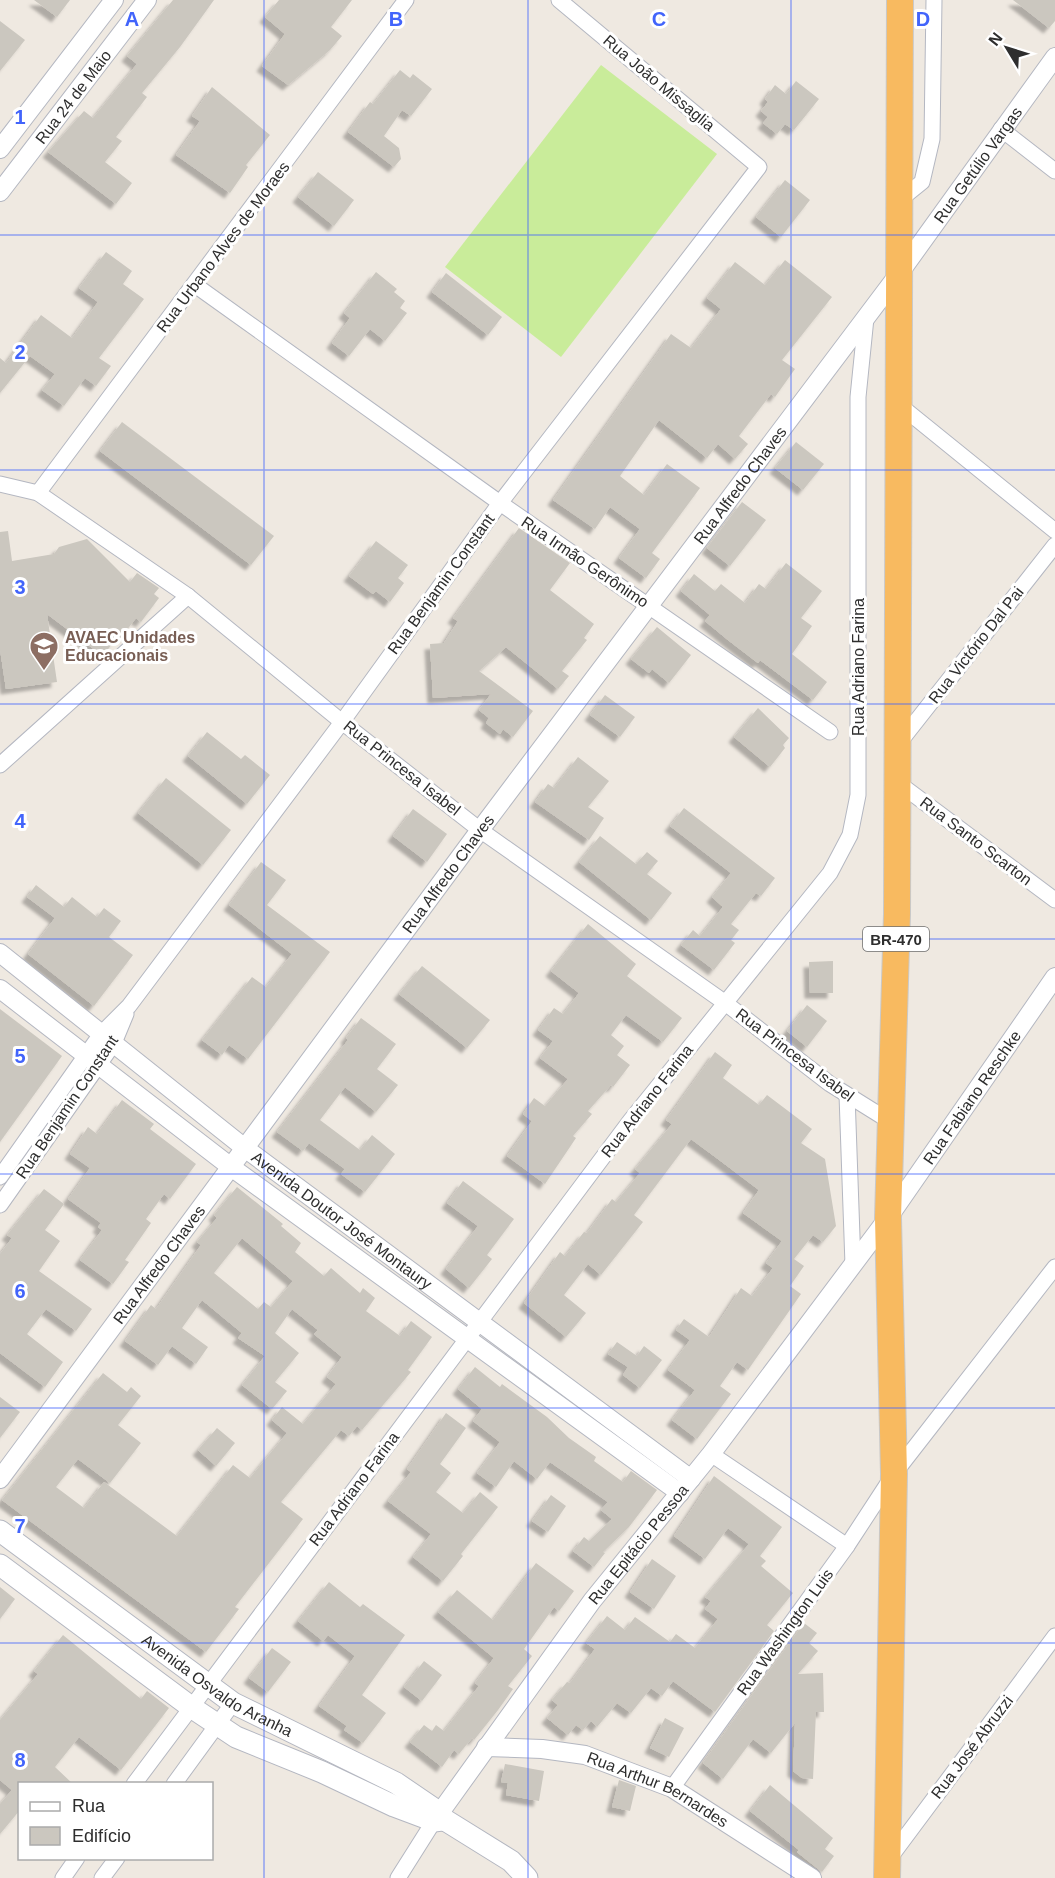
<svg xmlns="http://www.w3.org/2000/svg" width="1055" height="1878" viewBox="0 0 1055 1878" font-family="Arial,sans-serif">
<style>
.pitch{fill:#c9ec9a}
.building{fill:#cbc7bf;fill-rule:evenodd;filter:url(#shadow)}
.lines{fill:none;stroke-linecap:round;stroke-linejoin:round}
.minor-casing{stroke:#b4b7c1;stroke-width:17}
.tertiary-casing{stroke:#b4b7c1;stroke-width:20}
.secondary-casing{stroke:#b4b7c1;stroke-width:23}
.trunk-casing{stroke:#c9c9c9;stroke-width:28}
.minor{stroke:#fff;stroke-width:15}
.tertiary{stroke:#fff;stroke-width:18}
.secondary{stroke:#fff;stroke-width:21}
.trunk{stroke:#f8ba60;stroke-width:26}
.grid{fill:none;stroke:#4264fb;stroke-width:1.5;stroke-opacity:0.55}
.labels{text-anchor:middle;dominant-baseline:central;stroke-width:6;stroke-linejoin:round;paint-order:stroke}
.shield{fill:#fff;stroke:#6d6d6d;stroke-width:1.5}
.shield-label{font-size:15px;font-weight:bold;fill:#2e2e2e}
.street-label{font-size:16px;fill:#2e2e2e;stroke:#fff}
.education-label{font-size:16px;font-weight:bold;fill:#785e54;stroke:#fff;text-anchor:start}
.grid-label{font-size:20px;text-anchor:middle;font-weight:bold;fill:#4264fb;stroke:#fff;stroke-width:6;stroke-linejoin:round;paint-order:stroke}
</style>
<defs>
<filter id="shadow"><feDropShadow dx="-5.5" dy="5.5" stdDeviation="1.5" flood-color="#0004"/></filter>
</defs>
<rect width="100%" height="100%" fill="#efe9e1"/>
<path class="pitch" d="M601 65 717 154 561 357 445 267Z"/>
<g class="building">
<path d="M34 0H70L57 17Z"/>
<path d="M173 0H214L180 47 142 93 147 97 116 137 122 141 105 162 132 183 116 204 48 152 84 111 93 118 137 64 127 56Z"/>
<path d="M279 0H352L331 27 342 36 330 50 288 85 262 66 285 34 265 17Z"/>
<path d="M1013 0H1055V21L1049 28Z"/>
<path d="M0 21 25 40 0 71Z"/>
<path d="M400 70 410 78 413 74 432 89 411 116 402 110 384 136 399 148 401 159 394 167 348 132 370 102 373 104Z"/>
<path d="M796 81 819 99 794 130 785 124 777 134 763 123 768 117 761 111 768 102 765 99 775 85 786 94Z"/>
<path d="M212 87 270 135 246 165 248 167 230 193 176 155 200 121 192 116Z"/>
<path d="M318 172 354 200 334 226 298 197Z"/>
<path d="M785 180 810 200 781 237 756 217Z"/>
<path d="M106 252 132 271 123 284 144 299 99 358 111 366 96 386 85 378 64 406 42 390 55 374 30 356 0 393V358L6 363 41 315 72 338 98 302 79 288Z"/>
<path d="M785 260 832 297 782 360 795 369 775 397 771 394 739 436 748 444 735 459 718 444 707 458 659 420 620 476 644 495 667 464 700 488 652 553 660 559 646 578 619 558 640 529 610 507 595 529 553 500 671 334 691 348 721 309 707 298 735 262 765 285Z"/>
<path d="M376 272 397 289 394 292 405 301 400 308 407 313 385 341 370 329 349 356 332 343 350 318 344 313Z"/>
<path d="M446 273 502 317 488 335 432 292Z"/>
<path d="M122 422 274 536 251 565 100 451Z"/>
<path d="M796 442 824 464 803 490 775 468Z"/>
<path d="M742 502 766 520 730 566 707 548Z"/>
<path d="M519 528 570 563 550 590 594 624 584 638 587 640 562 671 569 676 558 689 506 647 479 671 533 711 513 737 503 729 500 734 486 723 489 718 479 710 491 694 433 698 430 644 444 643 458 621 453 618Z"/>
<path d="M8 531 12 561 54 554 59 547 87 539 130 582 137 573 159 588 154 594 159 598 141 622 136 618 123 635 120 633 103 656 47 614 57 682 6 689 0 649V532Z"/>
<path d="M376 541 408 565 398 578 404 583 390 602 376 591 373 594 349 576Z"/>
<path d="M786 563 822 591 801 618 812 626 792 654 827 682 813 700 760 660 758 663 728 640 705 621 710 615 681 591 694 574 715 591 721 584 745 603 759 584 766 589Z"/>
<path d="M657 627 691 655 669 683 652 669 649 673 631 659Z"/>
<path d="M605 695 635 717 620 737 590 715Z"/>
<path d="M758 708 789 738 783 745 785 748 770 767 734 737Z"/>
<path d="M207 732 241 759 245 755 270 775 247 804 188 756Z"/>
<path d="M578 757 609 781 588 807 604 818 589 840 535 802 548 784 554 788Z"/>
<path d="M166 778 231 830 203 865 138 813Z"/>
<path d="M684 808 775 878 761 896 756 893 731 924 739 930 731 940 735 943 714 970 681 945 693 930 700 936 723 907 712 897 731 873 670 826Z"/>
<path d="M413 809 447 834 427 862 393 836Z"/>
<path d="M600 836 636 864 647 852 658 861 647 874 672 893 651 920 579 862Z"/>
<path d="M261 862 286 880 267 905 330 952 248 1059 229 1045 222 1055 202 1040 252 977 266 987 292 954 229 905Z"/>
<path d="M36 885 64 907 72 897 97 917 104 908 121 921 109 937 133 955 94 1006 28 954 55 918 27 897Z"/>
<path d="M588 924 636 964 627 976 682 1018 663 1042 626 1015 611 1035 624 1046 617 1055 630 1065 613 1087 611 1085 588 1111 592 1114 573 1136 576 1138 545 1184 507 1156 532 1121 523 1114 534 1098 545 1106 568 1079 540 1058 553 1041 538 1030 554 1008 563 1014 579 993 551 971Z"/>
<path d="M833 961V993H810L809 962Z"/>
<path d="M422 966 490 1020 467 1048 399 994Z"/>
<path d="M807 1005 827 1021 807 1047 787 1031Z"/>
<path d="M0 1009 62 1056 0 1142Z"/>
<path d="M361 1018 396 1044 377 1069 398 1085 376 1112 345 1087 320 1120 360 1150 372 1135 395 1154 365 1192 341 1174 345 1169 309 1143 303 1151 277 1132 348 1040 346 1038Z"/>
<path d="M715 1052 732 1065 723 1078 759 1105 767 1095 812 1129 801 1143 825 1159 836 1226 823 1242 813 1235 794 1259 804 1266 790 1286 801 1294 748 1370 737 1362 720 1386 731 1394 697 1439 672 1420 695 1390 668 1370 690 1340 676 1330 684 1319 709 1337 741 1288 752 1296 773 1268 766 1263 782 1241 743 1213 759 1190 718 1159 691 1139 634 1215 643 1222 601 1275 588 1264 564 1295 586 1313 566 1337 524 1303 560 1252 565 1256 584 1232 587 1233 612 1199 616 1202 640 1173 635 1169 672 1124 666 1120Z"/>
<path d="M122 1100 154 1124 150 1129 196 1164 170 1199 164 1194 146 1219 151 1223 125 1260 129 1262 113 1284 80 1260 102 1230 98 1227 101 1223 68 1199 90 1168 70 1154 88 1127 97 1134Z"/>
<path d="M463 1181 514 1219 487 1255 492 1259 469 1288 446 1269 478 1226 447 1203Z"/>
<path d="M237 1187 283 1224 281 1226 301 1243 295 1252 324 1276 331 1268 360 1293 363 1288 375 1298 366 1311 400 1336 411 1321 432 1337 408 1370 411 1372 362 1430 357 1426 349 1436 341 1430 281 1502 303 1519 235 1607 239 1609 206 1652 2 1500 103 1373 127 1392 131 1387 141 1396 118 1425 141 1443 110 1483 78 1459 56 1487 84 1508 104 1482 177 1536 233 1465 250 1478 287 1433 272 1420 282 1407 303 1424 336 1384 327 1377 342 1357 314 1334 318 1330 292 1309 275 1333 299 1353 275 1382 287 1391 272 1409 242 1385 265 1356 238 1338 242 1333 202 1300 182 1328 208 1347 196 1364 172 1346 158 1365 125 1341 151 1305 156 1309 201 1245 197 1242 217 1218 214 1215ZM242 1238 293 1281 271 1307 264 1302 258 1309 214 1273Z"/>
<path d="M44 1189 64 1204 45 1230 60 1241 39 1271 92 1309 76 1331 46 1309 27 1334 63 1362 45 1387 0 1353V1254L12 1238 7 1235Z"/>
<path d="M617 1342 637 1356 644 1346 662 1360 640 1388 623 1375 628 1367 608 1354Z"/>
<path d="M475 1367 500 1387 502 1384 547 1417 569 1438 596 1457 594 1461 623 1482 631 1471 657 1490 629 1527 603 1552 605 1553 594 1567 573 1551 584 1537 589 1541 612 1519 601 1510 608 1502 550 1462 537 1479 514 1461 496 1487 477 1473 500 1442 473 1421 482 1409 458 1389Z"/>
<path d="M0 1397 20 1412 0 1438Z"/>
<path d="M446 1413 466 1428 440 1464 451 1473 436 1492 463 1513 480 1492 498 1507 461 1554 463 1556 443 1581 413 1557 431 1534 388 1501 411 1472 407 1469Z"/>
<path d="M217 1428 235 1443 216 1466 198 1450Z"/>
<path d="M714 1476 782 1527 760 1556 766 1561 761 1566 793 1593 767 1625 774 1631 715 1712 673 1681 662 1696 651 1688 631 1713 617 1703 597 1727 591 1721 583 1730 576 1725 568 1735 547 1718 558 1705 552 1700 567 1682 570 1683 595 1649 586 1643 607 1616 625 1630 635 1617 670 1642 676 1634 695 1648 718 1619 705 1609 711 1601 705 1597 749 1544 728 1528 705 1559 674 1536Z"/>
<path d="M551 1495 566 1506 548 1532 532 1521Z"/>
<path d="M652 1559 676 1576 654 1609 630 1592Z"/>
<path d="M536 1563 574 1591 559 1611 554 1607 524 1649 532 1656 508 1686 513 1689 498 1710 474 1740 472 1738 459 1754 454 1750 442 1767 410 1742 424 1725 432 1731 436 1725 444 1731 479 1686 475 1683 494 1658 438 1612 457 1590 493 1620Z"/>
<path d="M329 1582 360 1607 363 1604 405 1635 362 1695 386 1713 363 1743 344 1730 347 1726 319 1706 355 1656 328 1635 323 1641 298 1621Z"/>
<path d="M0 1587 15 1599 0 1619Z"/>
<path d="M804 1623 817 1633 809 1643 818 1651 798 1674 823 1673 824 1712H816L813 1779 802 1778 793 1771 795 1723 771 1753 753 1739 723 1779 703 1763Z"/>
<path d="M63 1635 141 1699 147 1691 169 1708 121 1770 79 1737 55 1767 73 1784H20V1810L0 1834V1804L12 1790 0 1780V1720L38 1674 34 1671Z"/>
<path d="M272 1648 291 1662 268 1692 249 1678Z"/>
<path d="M424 1661 442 1675 422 1701 404 1687Z"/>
<path d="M665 1718 684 1728 669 1757 650 1748Z"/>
<path d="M505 1764 544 1771 539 1801 506 1795 508 1783 501 1782Z"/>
<path d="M619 1780 636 1786 630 1811 612 1807Z"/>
<path d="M770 1785 833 1838 825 1849 834 1856 822 1872 797 1852 799 1850 750 1811Z"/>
</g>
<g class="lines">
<g class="minor-casing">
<g id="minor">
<path d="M1001 129 1055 171"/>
<path d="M901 199 922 182 932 139 934 0"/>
<path d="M195 285 500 503 830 732"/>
<path d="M897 403 1055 531"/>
<path d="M0 484 38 493 188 596 342 722 480 830 724 1002 830 1084 891 1122"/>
<path d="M38 493 406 0"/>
<path d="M899 743 1055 545"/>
<path d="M0 765 188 596"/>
<path d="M897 782 1055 900"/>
<path d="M847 1095 853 1265"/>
<path d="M0 1177 101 1034 129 1006 342 722 500 503 759 167 559 0"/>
<path d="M0 1205 114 1043 126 1014"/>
<path d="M711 1454 847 1546"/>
<path d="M134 1784 630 1121 830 873 850 835 858 795V397L866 318"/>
<path d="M174 1784 233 1703"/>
<path d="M672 1788 847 1546 894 1474 1055 1267"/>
<path d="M889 1859 1055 1636"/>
<path d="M63 1878 77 1858"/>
<path d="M102 1878 117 1858"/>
<path d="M398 1878 434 1821"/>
</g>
</g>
<g class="tertiary-casing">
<g id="tertiary">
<path d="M0 149 114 0"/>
<path id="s1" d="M0 192 147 0"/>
<path id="s2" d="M0 953 246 1149 691 1479"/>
<path d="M0 989 231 1167 680 1493"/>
<path id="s3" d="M0 1479 480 830 901 271 1055 57"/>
<path id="s4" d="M486 1747 542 1749 585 1755 672 1788 812 1878"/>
<path id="s5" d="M434 1821 592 1601 711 1454 888 1218 1055 977"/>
</g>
</g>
<g class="secondary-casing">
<g id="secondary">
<path id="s6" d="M0 1531 233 1703 396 1783 440 1813 445 1820 511 1861 527 1878"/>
<path d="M0 1565 191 1707 236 1737 322 1772 394 1806 434 1821 442 1820"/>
</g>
</g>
<g class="trunk-casing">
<path id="trunk" d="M887 1878 894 1474 888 1218 897 914 900 0"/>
</g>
<use href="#minor" class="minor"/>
<use href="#tertiary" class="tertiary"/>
<use href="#secondary" class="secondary"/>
<use href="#trunk" class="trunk"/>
</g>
<path class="grid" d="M264 0V1878M528 0V1878M791 0V1878M0 235H1055M0 470H1055M0 704H1055M0 939H1055M0 1174H1055M0 1408H1055M0 1643H1055"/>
<defs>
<g id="school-pin" transform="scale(1.5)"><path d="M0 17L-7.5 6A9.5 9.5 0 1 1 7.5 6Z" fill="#8d6e63" stroke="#fff"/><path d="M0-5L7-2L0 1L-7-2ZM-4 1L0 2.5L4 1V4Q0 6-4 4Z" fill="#fff"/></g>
</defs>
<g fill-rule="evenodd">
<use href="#school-pin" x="44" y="646"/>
</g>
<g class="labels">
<rect class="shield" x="863" y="927" width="66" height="24" rx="4.5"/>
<g class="shield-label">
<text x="896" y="939">BR-470</text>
</g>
<g class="street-label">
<text transform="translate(659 83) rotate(40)">Rua João Missaglia</text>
<text stroke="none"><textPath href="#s1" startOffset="120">Rua 24 de Maio</textPath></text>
<text stroke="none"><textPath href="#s3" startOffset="1638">Rua Getúlio Vargas</textPath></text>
<text transform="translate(223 247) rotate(-53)">Rua Urbano Alves de Moraes</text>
<text stroke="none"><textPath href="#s3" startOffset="1239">Rua Alfredo Chaves</textPath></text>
<text transform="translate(585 562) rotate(34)">Rua Irmão Gerônimo</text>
<text transform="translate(441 584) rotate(-54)">Rua Benjamin Constant</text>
<text transform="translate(976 645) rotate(-52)">Rua Victório Dal Pai</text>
<text transform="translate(858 667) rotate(-90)">Rua Adriano Farina</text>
<text transform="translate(402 768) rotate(38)">Rua Princesa Isabel</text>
<text transform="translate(976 841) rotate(37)">Rua Santo Scarton</text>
<text stroke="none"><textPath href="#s3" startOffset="753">Rua Alfredo Chaves</textPath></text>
<text transform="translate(795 1055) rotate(37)">Rua Princesa Isabel</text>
<text stroke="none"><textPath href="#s5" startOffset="902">Rua Fabiano Reschke</textPath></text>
<text transform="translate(647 1101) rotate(-52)">Rua Adriano Farina</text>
<text transform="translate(67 1107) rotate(-56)">Rua Benjamin Constant</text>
<text stroke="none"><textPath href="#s2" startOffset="434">Avenida Doutor José Montaury</textPath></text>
<text stroke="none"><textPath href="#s3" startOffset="267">Rua Alfredo Chaves</textPath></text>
<text transform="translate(354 1489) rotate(-53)">Rua Adriano Farina</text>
<text stroke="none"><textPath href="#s5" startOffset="344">Rua Epitácio Pessoa</textPath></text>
<text transform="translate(785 1632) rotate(-54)">Rua Washington Luis</text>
<text stroke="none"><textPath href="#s6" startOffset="267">Avenida Osvaldo Aranha</textPath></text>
<text transform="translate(972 1747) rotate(-53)">Rua José Abruzzi</text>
<text stroke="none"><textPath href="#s4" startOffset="180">Rua Arthur Bernardes</textPath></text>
</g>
<g class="education-label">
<text x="65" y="637">AVAEC Unidades<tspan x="65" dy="18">Educacionais</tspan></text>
</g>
</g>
<g class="grid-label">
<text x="132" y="26">A</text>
<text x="396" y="26">B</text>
<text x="659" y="26">C</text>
<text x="923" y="26">D</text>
<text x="20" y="124">1</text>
<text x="20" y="359">2</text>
<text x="20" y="594">3</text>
<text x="20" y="828">4</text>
<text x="20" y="1063">5</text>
<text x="20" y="1298">6</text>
<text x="20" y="1533">7</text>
<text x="20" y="1767">8</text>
</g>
<rect x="18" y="1782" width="195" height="78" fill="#ffffff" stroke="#ababab" stroke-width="1.5"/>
<rect x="30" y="1802" width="30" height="9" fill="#ffffff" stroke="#ababab" stroke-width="1.5"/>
<text x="72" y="1812" font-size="18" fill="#2e2e2e">Rua</text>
<rect x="30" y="1827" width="30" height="18" fill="#cbc7bf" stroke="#ababab" stroke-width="1.5"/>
<text x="72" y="1842" font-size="18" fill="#2e2e2e">Edifício</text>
<g transform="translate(1007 48) rotate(308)" stroke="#ffffff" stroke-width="4.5" paint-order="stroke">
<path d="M0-4.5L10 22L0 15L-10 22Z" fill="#2e2e2e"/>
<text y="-9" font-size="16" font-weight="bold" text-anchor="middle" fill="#2e2e2e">N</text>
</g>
</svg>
